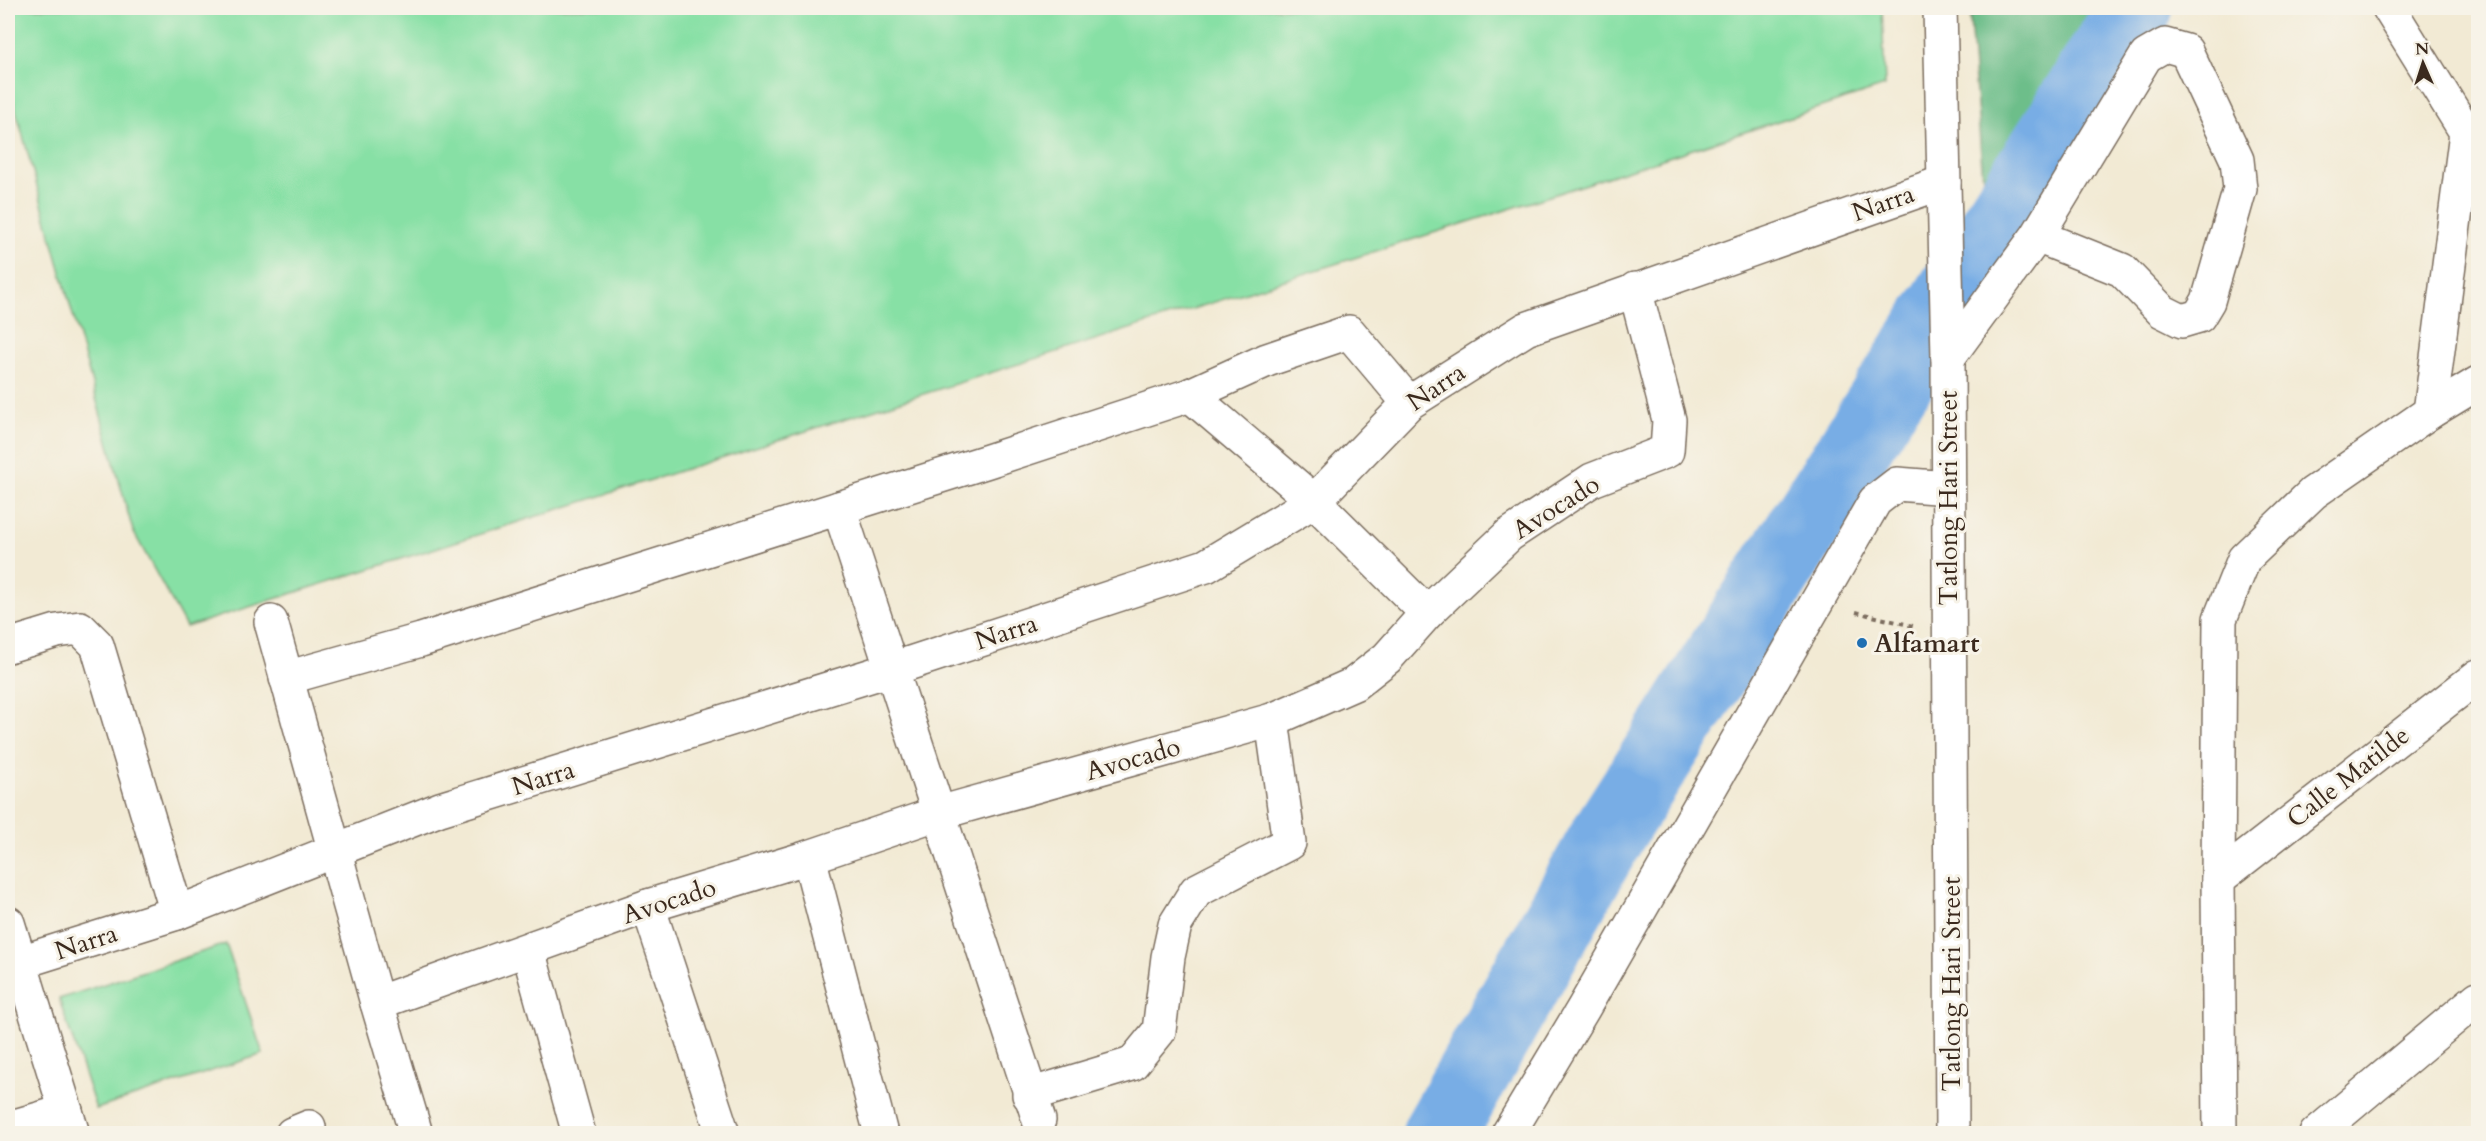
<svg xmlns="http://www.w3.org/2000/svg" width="2486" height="1141" viewBox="0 0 2486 1141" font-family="Cardo,serif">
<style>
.green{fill:#87e0a5;stroke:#618562;stroke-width:1.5}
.forest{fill:#6dbe8a;stroke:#547454;stroke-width:1.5}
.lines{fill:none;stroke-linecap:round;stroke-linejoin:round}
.river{stroke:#78ade5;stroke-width:74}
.minor-casing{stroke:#7b6d5e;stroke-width:36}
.path{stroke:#7b6d5e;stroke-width:4;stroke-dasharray:4.5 4.5;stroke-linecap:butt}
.minor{stroke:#fff;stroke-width:33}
.poi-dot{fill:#1f6fb2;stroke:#f7f3e8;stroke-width:2}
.labels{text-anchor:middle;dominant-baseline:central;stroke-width:6;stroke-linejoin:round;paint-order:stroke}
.street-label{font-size:26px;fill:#3b2a1e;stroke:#f7f3e8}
.poi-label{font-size:26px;font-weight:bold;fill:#3b2a1e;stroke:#f7f3e8;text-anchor:start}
</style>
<rect width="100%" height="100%" fill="#f7f3e8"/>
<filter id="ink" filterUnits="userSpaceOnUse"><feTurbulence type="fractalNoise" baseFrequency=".0167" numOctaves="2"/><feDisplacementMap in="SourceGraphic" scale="12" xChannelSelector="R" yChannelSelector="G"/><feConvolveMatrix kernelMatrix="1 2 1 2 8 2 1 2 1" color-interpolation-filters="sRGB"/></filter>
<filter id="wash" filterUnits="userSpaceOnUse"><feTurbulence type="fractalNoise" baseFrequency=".008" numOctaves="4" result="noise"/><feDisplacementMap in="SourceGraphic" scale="24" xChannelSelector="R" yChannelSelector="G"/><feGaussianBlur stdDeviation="1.35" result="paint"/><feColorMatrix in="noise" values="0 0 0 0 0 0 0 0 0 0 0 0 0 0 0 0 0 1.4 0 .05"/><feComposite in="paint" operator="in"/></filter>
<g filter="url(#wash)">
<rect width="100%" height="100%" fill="#f2ead4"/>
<g class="green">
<path d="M8 8H1882L1885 86 1525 204 186 627 133 531 8 82Z"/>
<path d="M226 944 263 1054 96 1109 59 999Z"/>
</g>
<path class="forest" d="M1969 8H2135L1988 240Z"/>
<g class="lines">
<path class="river" d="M1439 1134 1610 831 2135 8"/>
</g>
</g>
<g filter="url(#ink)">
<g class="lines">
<g class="minor-casing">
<g id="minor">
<path d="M1940 8 1948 358 1952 1134"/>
<path d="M2389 8 2466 132 2430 412"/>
<path d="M1948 358 2037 236 2146 56 2165 45 2186 51 2237 160 2240 189 2208 301 2199 316 2182 321 2162 311 2122 270 2037 236"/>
<path d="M1190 395 1314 501 1427 613"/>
<path d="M839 508 1039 1120"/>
<path d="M271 622 377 1003 416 1134"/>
<path d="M8 646 57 631 80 628 97 645 177 913"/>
<path d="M286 678 421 640 988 461 1190 395 1267 360 1349 332 1409 403"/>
<path d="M809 857 881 1134"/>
<path d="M2218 879 2478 676"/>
<path d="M648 906 723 1134"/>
<path d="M8 923 73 1134"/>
<path d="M528 950 579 1134"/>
<path d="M8 966 177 913 440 809 892 669 1206 566 1314 501 1409 403 1526 329 1944 182"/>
<path d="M377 1003 648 906 809 857 939 813 1272 720 1354 684 1387 658 1427 613 1509 535 1592 480 1667 451 1669 420 1635 289"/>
<path d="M1029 1095 1132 1064 1159 1031 1168 957 1175 925 1196 891 1289 843 1272 720"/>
<path d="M8 1128 66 1111"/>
<path d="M292 1134 309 1127"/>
<path d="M1508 1134 1583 1009 1875 501 1897 484 1948 488"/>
<path d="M2220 1134 2218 879 2220 619 2244 559 2313 493 2430 412 2478 383"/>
<path d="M2316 1134 2478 998"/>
</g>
</g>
<path class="path" d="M1856 612 1913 626"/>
<use href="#minor" class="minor"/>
</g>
</g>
<circle class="poi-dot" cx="1862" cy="643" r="6"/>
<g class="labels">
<g class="street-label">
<text transform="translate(1883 203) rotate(-19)">Narra</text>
<text transform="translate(1436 387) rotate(-34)">Narra</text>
<text transform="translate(1948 498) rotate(-90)">Tatlong Hari Street</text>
<text transform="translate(1556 507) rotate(-32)">Avocado</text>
<text transform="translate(1006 632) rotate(-18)">Narra</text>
<text transform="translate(1133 759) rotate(-16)">Avocado</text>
<text transform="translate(2348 777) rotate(-38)">Calle Matilde</text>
<text transform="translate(543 778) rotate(-17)">Narra</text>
<text transform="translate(669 901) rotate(-18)">Avocado</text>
<text transform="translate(86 942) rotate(-18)">Narra</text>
<text transform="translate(1951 984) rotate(-90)">Tatlong Hari Street</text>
</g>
<g class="poi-label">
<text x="1874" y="643">Alfamart</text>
</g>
</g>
<rect width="2486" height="1141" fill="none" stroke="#f7f3e8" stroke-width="30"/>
<g transform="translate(2423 63) rotate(357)" stroke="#f7f3e8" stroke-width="4.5" paint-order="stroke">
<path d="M0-4.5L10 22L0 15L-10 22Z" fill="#3b2a1e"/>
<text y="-9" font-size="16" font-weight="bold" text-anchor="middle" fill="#3b2a1e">N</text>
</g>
</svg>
